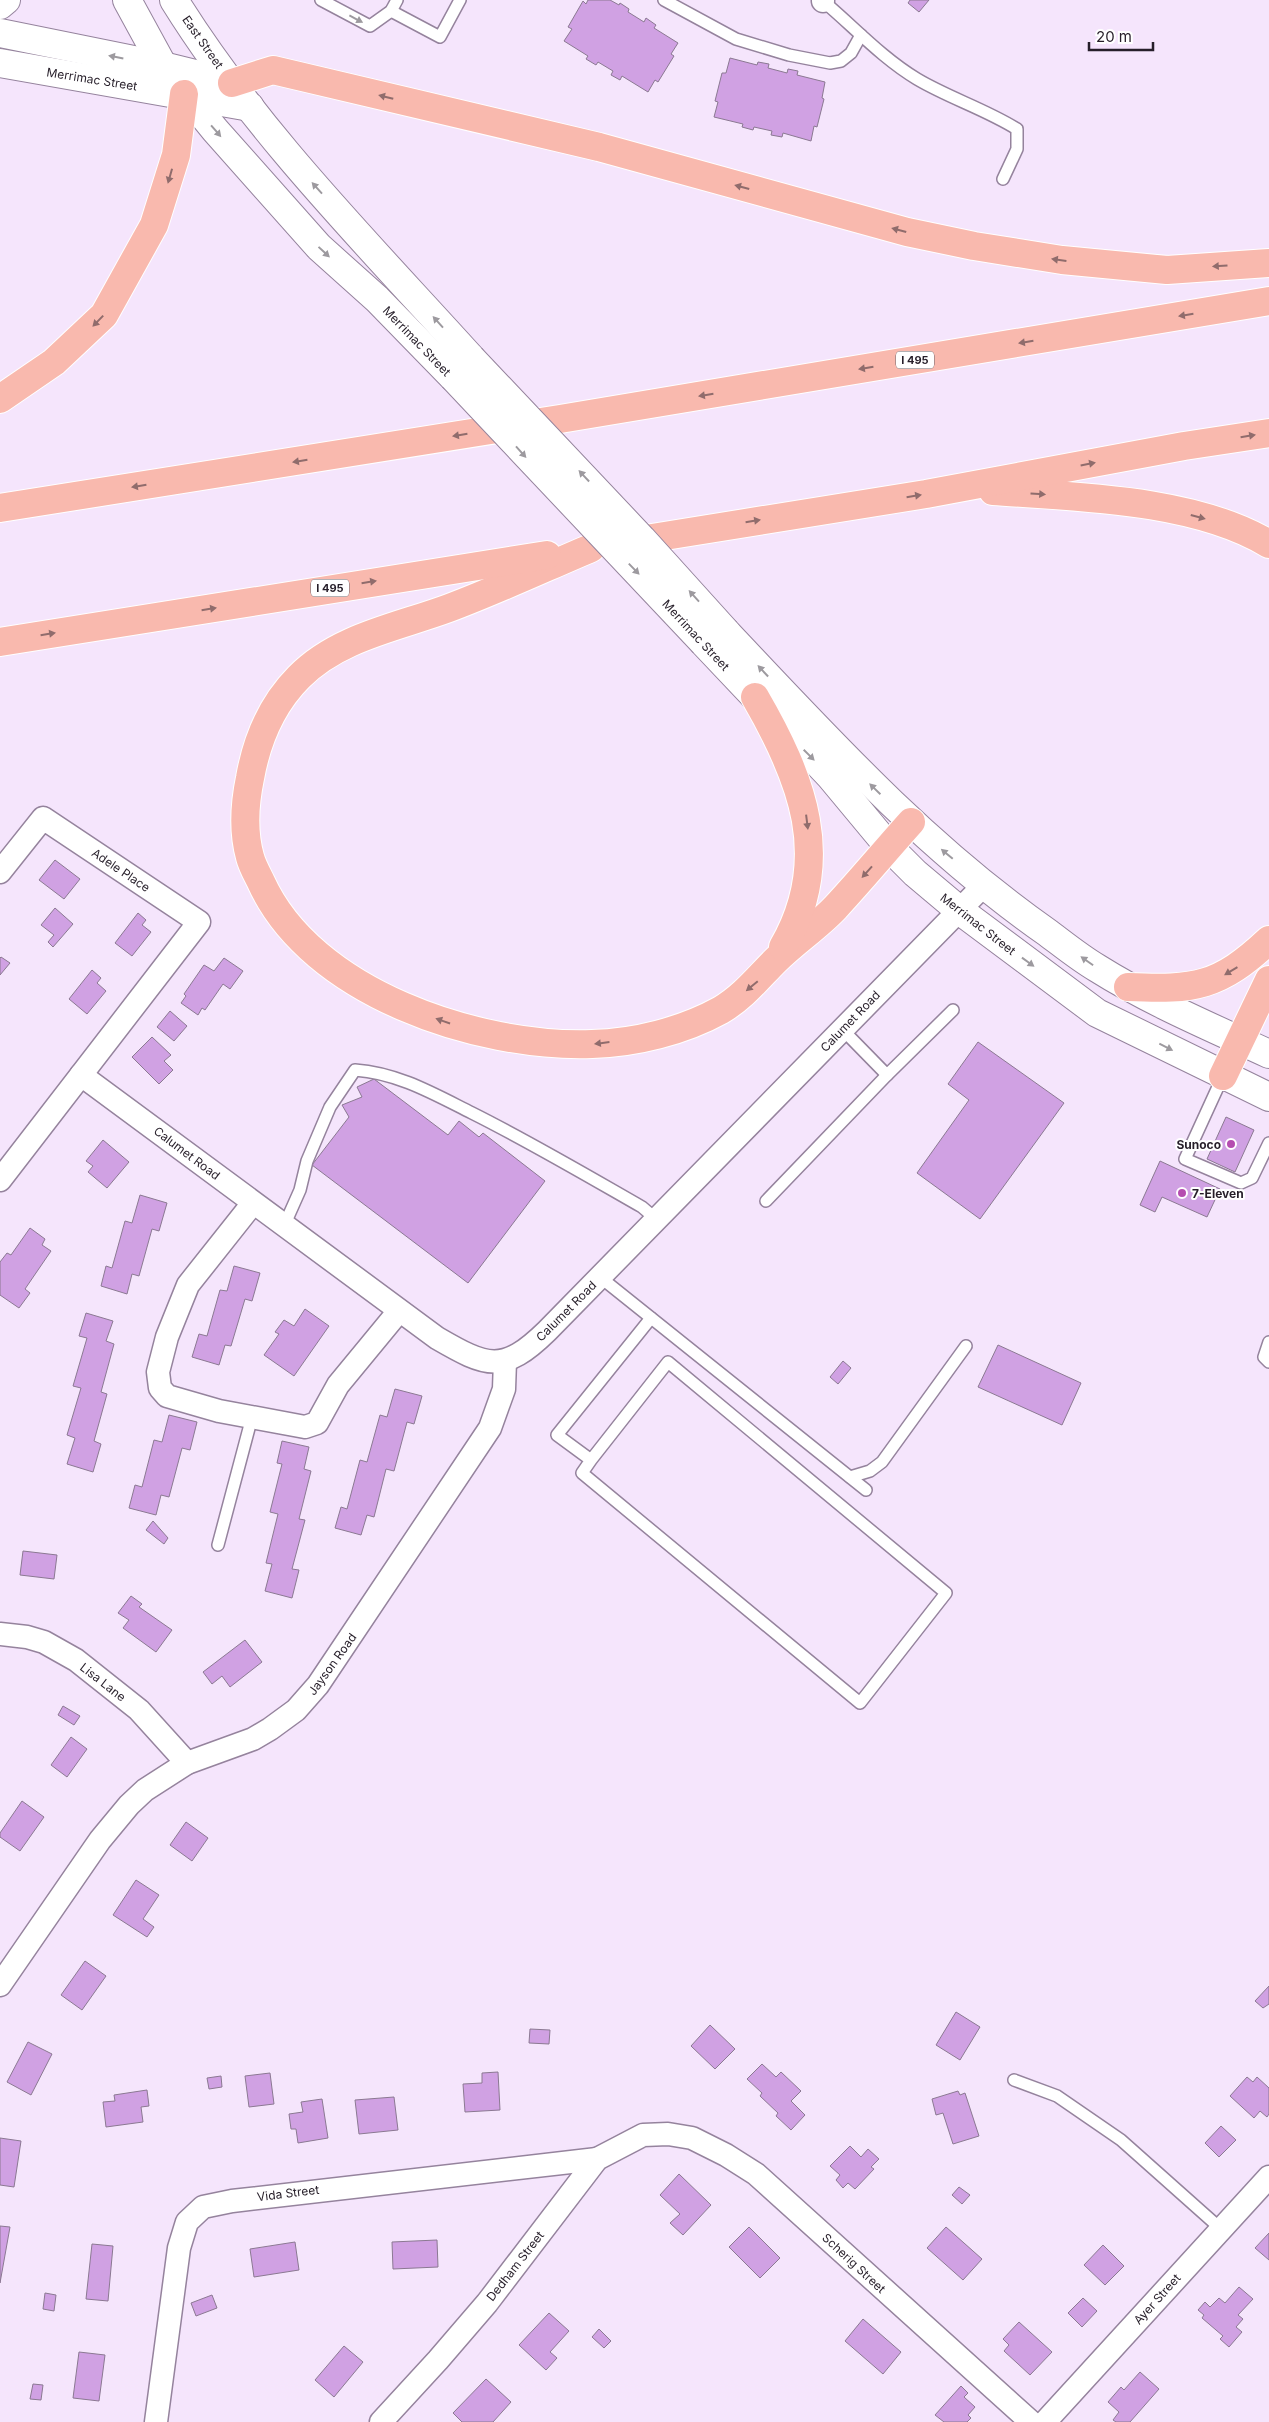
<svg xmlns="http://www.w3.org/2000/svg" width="1269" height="2422" viewBox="0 0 1269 2422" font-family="Inter,sans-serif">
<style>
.building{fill:#d0a1e3;stroke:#8b7992}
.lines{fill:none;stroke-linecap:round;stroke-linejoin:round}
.lane-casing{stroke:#95839d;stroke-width:14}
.street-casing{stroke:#95839d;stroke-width:25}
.secondary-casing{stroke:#95839d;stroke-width:30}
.highway-casing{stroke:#fff;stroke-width:30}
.lane{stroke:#fff;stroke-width:11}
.street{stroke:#fff;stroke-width:22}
.secondary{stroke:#fff;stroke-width:28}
.highway{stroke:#f9b9ae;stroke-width:28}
.secondary-bridge-casing{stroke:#95839d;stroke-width:30;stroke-linecap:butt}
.secondary-bridge{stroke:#fff;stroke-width:28}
.oneway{fill:#9d9a9f}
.oneway2{fill:#906c6c}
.poi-dot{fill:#b54db0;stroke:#fff;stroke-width:2}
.labels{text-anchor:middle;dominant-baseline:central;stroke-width:4;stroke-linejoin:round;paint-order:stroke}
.shield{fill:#fff;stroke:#676269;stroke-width:1}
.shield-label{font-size:11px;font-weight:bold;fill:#261e29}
.street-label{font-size:12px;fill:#261e29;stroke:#fff}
.poi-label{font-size:12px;font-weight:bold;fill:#261e29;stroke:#fff;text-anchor:end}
</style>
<rect width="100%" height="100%" fill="#f5e5fc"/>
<g class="building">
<path d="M588 0H610L619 5 620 3 629 9 628 12 644 22 646 18 656 25 654 28 678 43 671 54 674 56 658 82 655 80 648 92 622 76 620 80 611 75 613 71 598 62 596 65 586 59 588 56 564 41 572 29 568 27 583 1 586 4Z"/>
<path d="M910 0H929L919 12 908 3Z"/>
<path d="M730 58 757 65 758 62 769 64 768 68 787 73 788 69 798 71 797 75 825 82 822 98 824 99 817 127 814 126 811 141 783 133 782 137 771 135 772 131 754 127 753 130 742 127 743 124 714 117 718 102 715 101 722 73H726Z"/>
<path d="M55 860 80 879 64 899 39 880Z"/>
<path d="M55 908 73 924 53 947 48 942 54 935 41 925Z"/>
<path d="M138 913 146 920 142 925 151 932 132 956 115 943Z"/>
<path d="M1 957 10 963 0 975V958Z"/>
<path d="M224 958 243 971 230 989 223 984 205 1010 202 1008 198 1015 181 1003 186 996 184 994 204 965 214 971Z"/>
<path d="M92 970 101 978 97 983 106 991 87 1014 69 999Z"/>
<path d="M170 1011 187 1026 174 1041 157 1027Z"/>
<path d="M152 1037 171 1055 164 1061 173 1070 159 1084 132 1057Z"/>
<path d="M978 1042 1064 1103 980 1219 917 1173 969 1100 948 1084Z"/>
<path d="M374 1079 448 1135 459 1121 479 1137 483 1133 545 1181 468 1283 312 1165 349 1117 342 1105 362 1097 357 1087Z"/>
<path d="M1226 1117 1254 1130 1235 1172 1207 1159Z"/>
<path d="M103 1140 129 1162 107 1188 88 1172 93 1166 86 1161Z"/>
<path d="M1160 1161 1220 1189 1207 1217 1162 1197 1155 1212 1140 1205Z"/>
<path d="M140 1195 167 1203 159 1231 152 1229 139 1276 132 1274 127 1294 101 1286 106 1266 112 1268 125 1221 132 1223Z"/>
<path d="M30 1228 45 1239 42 1245 51 1251 25 1289 30 1293 19 1308 0 1295V1262L7 1253 11 1255Z"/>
<path d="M234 1266 260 1273 252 1301 245 1299 231 1346 225 1345 219 1365 192 1357 199 1334 207 1336 220 1290 227 1291Z"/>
<path d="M305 1309 329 1326 294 1376 264 1355 279 1334 275 1332 284 1320 294 1326Z"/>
<path d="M86 1313 113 1321 106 1341 114 1344 101 1392 107 1394 94 1441 101 1444 93 1472 67 1464 75 1438 67 1435 81 1388 73 1386 87 1338 79 1336Z"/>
<path d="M998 1345 1081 1383 1062 1425 978 1387Z"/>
<path d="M843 1361 851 1368 838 1384 830 1377Z"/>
<path d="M395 1389 422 1396 414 1424 407 1422 394 1471 386 1469 374 1517 367 1515 361 1535 335 1528 341 1507 347 1509 360 1460 367 1462 380 1415 387 1417Z"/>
<path d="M169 1415 197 1422 190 1450 182 1448 169 1497 161 1495 156 1515 129 1508 135 1485 142 1487 154 1440 162 1442Z"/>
<path d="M282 1441 309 1447 304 1469 311 1471 299 1519 305 1520 292 1569 299 1570 292 1598 265 1591 272 1564 266 1563 278 1514 270 1512 282 1464 277 1463Z"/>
<path d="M153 1521 168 1538 164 1544 146 1530Z"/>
<path d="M23 1551 57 1555 54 1579 20 1575Z"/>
<path d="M131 1596 142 1604 139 1607 172 1630 156 1652 123 1628 129 1620 118 1613Z"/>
<path d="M245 1640 262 1662 230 1687 222 1676 212 1684 203 1672Z"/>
<path d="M63 1706 80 1716 74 1725 58 1715Z"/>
<path d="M71 1737 87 1749 67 1777 51 1765Z"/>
<path d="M22 1801 44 1817 20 1851 0 1837V1833Z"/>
<path d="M186 1822 208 1838 192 1861 170 1845Z"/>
<path d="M136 1880 159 1895 143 1919 154 1927 147 1937 113 1915Z"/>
<path d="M85 1961 106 1976 82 2010 61 1995Z"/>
<path d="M1269 1986V2004L1263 2008 1255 2001Z"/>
<path d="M956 2012 980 2027 960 2060 936 2045Z"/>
<path d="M710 2025 735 2049 715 2069 691 2046Z"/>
<path d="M530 2029 550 2030 549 2044 529 2043Z"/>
<path d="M28 2042 52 2054 31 2095 7 2082Z"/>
<path d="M762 2064 776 2077 781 2072 801 2091 791 2101 805 2115 791 2130 776 2116 778 2113 760 2096 762 2093 747 2079Z"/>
<path d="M498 2072 500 2110 465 2112 463 2084 482 2083V2073Z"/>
<path d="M270 2073 274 2104 249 2107 245 2076Z"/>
<path d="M221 2076 222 2087 209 2089 207 2078Z"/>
<path d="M1247 2077 1253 2082 1257 2077 1269 2088V2114L1267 2117 1260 2111 1254 2118 1230 2096Z"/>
<path d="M147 2090 149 2106 141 2107 143 2122 106 2127 103 2102 115 2101 114 2095Z"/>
<path d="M958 2091 960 2095 965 2093 979 2136 953 2144 943 2113 936 2115 932 2099Z"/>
<path d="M394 2097 398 2130 359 2134 355 2100Z"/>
<path d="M322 2099 328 2138 298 2143 296 2129H291L289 2114 303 2112 301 2102Z"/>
<path d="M1221 2126 1236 2140 1219 2157 1205 2143Z"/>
<path d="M0 2138 21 2141 14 2187 0 2185Z"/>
<path d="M850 2146 861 2157 868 2149 879 2159 871 2167 874 2169 855 2189 848 2183 843 2188 836 2180 840 2175 830 2166Z"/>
<path d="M679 2174 711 2205 683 2235 670 2223 680 2214 660 2195Z"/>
<path d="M959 2187 970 2195 962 2204 952 2195Z"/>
<path d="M0 2226 10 2227 0 2283Z"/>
<path d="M749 2227 780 2258 760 2278 729 2247Z"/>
<path d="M946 2227 982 2259 963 2280 927 2248Z"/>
<path d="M1269 2233V2260L1255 2248Z"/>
<path d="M437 2240 438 2267 393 2269 392 2242Z"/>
<path d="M295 2242 299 2270 254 2277 250 2249Z"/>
<path d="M92 2244 113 2246 108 2301 86 2299Z"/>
<path d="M1103 2245 1124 2266 1105 2285 1084 2265Z"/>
<path d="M1239 2287 1253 2299 1238 2315 1243 2319 1236 2327 1242 2332 1229 2347 1220 2339 1223 2336 1202 2318 1204 2315 1198 2310 1205 2302 1210 2307 1219 2298 1225 2303Z"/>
<path d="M45 2293 56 2295 54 2311 43 2309Z"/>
<path d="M212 2295 217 2308 196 2316 191 2303Z"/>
<path d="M1083 2298 1097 2311 1082 2327 1068 2313Z"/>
<path d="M549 2313 569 2331 550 2352 557 2358 546 2370 519 2345Z"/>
<path d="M863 2319 901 2352 883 2374 845 2341Z"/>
<path d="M1019 2322 1052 2352 1030 2375 1004 2351 1009 2345 1003 2339Z"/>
<path d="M599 2329 611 2341 604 2348 592 2337Z"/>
<path d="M344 2346 363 2362 334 2397 315 2380Z"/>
<path d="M79 2352 105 2355 99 2401 73 2398Z"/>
<path d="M1140 2372 1159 2389 1130 2422H1116L1113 2420 1119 2412 1108 2402 1121 2387 1124 2390Z"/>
<path d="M486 2379 511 2402 493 2422H462L453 2413Z"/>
<path d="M33 2384 43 2385 41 2400 30 2399Z"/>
<path d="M961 2386 968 2393 964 2397 975 2407 968 2415 971 2418 967 2422H944L935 2415Z"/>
</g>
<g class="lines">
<g class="lane-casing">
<g id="lane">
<path d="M321 0 370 26 391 11 397 0"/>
<path d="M664 0 736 39 789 55 830 63 841 61 851 53 861 35"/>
<path d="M823 1C854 27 882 58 917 79 949 98 985 109 1017 129V149L1003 179"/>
<path d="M391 11 440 37 460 0"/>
<path d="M842 1029 887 1075 953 1010"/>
<path d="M1223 1076 1185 1159 1241 1183 1252 1178 1269 1143"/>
<path d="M766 1201 887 1075"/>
<path d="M284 1226 300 1190 307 1161 330 1107 355 1070C398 1073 434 1094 472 1113 530 1142 586 1175 642 1207L656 1219"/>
<path d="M600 1277 866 1490"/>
<path d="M1269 1342 1264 1357 1269 1362"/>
<path d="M591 1460 582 1473 860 1703 946 1593 668 1362 591 1460 557 1435 651 1318"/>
<path d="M850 1477 870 1471 882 1462 966 1346"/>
<path d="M218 1545 252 1417"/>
<path d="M1014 2080 1057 2096 1121 2140 1221 2229"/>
</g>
</g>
<g class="street-casing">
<g id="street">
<path d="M823 1V0"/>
<path d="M0 872 43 818 199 922 0 1180"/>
<path d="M81 1075 437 1338C487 1367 503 1374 547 1331L984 885"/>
<path d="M253 1203 188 1285 167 1337 158 1372 160 1388 167 1396 219 1411 305 1427 317 1423 338 1385 399 1311"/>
<path d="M0 1634 27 1637 44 1642 76 1660 139 1710 187 1763"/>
<path d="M0 1985 100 1840 129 1805 145 1790 187 1763 253 1739 270 1729 296 1710 318 1685 490 1428 504 1389 505 1361"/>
<path d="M156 2422 179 2248 187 2222 203 2207 232 2201 597 2159"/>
<path d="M381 2422 438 2360 487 2303 597 2159 643 2135 668 2134 692 2138 726 2155 756 2174 1031 2422"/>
<path d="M1045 2422 1269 2177"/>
</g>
</g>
<g class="secondary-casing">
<g id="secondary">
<path d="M127 0 163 66 215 130 319 247 377 299 453 377"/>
<path d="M174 0C256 132 367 243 471 358"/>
<path d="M0 5 6 0"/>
<path d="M0 33 163 66 232 83"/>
<path d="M0 63 250 107"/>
<path d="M726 632C829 741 924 846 1048 933 1064 945 1080 958 1097 968 1151 1002 1211 1027 1269 1054"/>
<path d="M704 643 830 776 889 847 915 873 959 910 1097 1013 1269 1097"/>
</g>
</g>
<g class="highway-casing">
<g id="highway">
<path d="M232 83 273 70 599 147 907 232 974 246 1062 260 1167 270 1269 263"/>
<path d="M0 399 54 362 104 315 154 225 176 155 184 94"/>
<path d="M993 491C1078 497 1195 499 1269 544"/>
<path d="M0 508 560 419 1269 301"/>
<path d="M621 543 926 494 1184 446 1269 433"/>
<path d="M591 548C544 568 497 590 449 608 398 627 338 637 299 677 271 705 257 739 250 778 245 802 243 832 250 857 252 865 257 874 261 882 311 993 478 1048 592 1044 635 1043 683 1031 721 1010 743 997 758 978 775 961 794 942 817 927 835 908 861 880 885 851 911 822"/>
<path d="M0 642 547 555"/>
<path d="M755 697C802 778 834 859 783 947"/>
<path d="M1128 987C1195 990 1219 987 1269 940"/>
<path d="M1223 1076 1269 980"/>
</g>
</g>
<use href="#lane" class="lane"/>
<use href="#street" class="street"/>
<use href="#secondary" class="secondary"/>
<use href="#highway" class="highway"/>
<g class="secondary-bridge-casing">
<g id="secondary-bridge">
<path d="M471 358 642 539 726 632"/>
<path d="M453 377 704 643"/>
</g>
</g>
<use href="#secondary-bridge" class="secondary-bridge"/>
</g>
<defs><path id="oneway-solid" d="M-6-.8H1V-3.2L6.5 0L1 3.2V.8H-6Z" transform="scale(1.25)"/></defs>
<g class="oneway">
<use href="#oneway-solid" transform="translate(356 19) rotate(28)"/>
<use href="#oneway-solid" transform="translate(116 57) rotate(-169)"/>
<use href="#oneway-solid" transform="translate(216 131) rotate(49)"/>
<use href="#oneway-solid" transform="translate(317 188) rotate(-132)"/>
<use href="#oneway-solid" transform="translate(324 252) rotate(43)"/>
<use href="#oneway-solid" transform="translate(438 322) rotate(-132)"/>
<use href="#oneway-solid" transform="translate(521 452) rotate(48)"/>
<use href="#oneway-solid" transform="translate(584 476) rotate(-133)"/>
<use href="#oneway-solid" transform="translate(634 569) rotate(46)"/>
<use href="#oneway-solid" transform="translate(694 596) rotate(-132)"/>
<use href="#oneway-solid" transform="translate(763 671) rotate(-133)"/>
<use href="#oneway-solid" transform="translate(809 755) rotate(45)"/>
<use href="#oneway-solid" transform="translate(875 789) rotate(-136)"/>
<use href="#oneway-solid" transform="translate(947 854) rotate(-140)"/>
<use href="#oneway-solid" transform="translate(1087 961) rotate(-145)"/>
<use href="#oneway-solid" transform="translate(1028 962) rotate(36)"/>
<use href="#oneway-solid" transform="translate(1166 1047) rotate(27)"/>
</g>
<g class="oneway2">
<use href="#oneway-solid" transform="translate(386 97) rotate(-166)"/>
<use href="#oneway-solid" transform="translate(170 176) rotate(106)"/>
<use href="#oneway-solid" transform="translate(742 187) rotate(-165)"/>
<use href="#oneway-solid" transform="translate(899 230) rotate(-165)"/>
<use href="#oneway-solid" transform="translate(1059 260) rotate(-172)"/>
<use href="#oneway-solid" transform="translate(1220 266) rotate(176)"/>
<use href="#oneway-solid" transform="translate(1186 315) rotate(171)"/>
<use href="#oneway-solid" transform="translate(98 321) rotate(134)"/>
<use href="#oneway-solid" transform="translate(1026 342) rotate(171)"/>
<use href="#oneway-solid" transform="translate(866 368) rotate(171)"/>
<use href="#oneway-solid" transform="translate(706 395) rotate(171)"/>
<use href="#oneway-solid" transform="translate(460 435) rotate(171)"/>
<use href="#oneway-solid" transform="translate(1248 436) rotate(-9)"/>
<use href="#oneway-solid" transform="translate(300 461) rotate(171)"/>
<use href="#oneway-solid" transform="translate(1088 464) rotate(-11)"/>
<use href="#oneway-solid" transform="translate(139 486) rotate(171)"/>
<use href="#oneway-solid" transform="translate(1038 494) rotate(4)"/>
<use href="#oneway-solid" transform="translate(914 496) rotate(-9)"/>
<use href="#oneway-solid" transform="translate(1198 517) rotate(15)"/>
<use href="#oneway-solid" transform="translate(753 521) rotate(-9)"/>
<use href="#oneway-solid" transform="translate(369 582) rotate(-9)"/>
<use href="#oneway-solid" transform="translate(209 609) rotate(-9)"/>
<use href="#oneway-solid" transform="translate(48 634) rotate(-9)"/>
<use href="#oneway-solid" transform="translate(807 822) rotate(83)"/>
<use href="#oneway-solid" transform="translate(867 872) rotate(132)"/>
<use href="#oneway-solid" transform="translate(1231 971) rotate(149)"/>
<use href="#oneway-solid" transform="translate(752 986) rotate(140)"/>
<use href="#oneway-solid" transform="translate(443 1021) rotate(-161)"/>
<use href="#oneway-solid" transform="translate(602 1043) rotate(173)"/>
</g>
<g class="poi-dot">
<circle cx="1231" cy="1144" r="5"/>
<circle cx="1182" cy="1193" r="5"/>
</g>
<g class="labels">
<g class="shield">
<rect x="896" y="351.5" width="38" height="17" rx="4"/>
<rect x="311" y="579.5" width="38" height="17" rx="4"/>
</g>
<g class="shield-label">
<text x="915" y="360">I 495</text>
<text x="330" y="588">I 495</text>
</g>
<g class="street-label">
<text transform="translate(203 42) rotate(55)">East Street</text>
<text transform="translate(92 79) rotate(9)">Merrimac Street</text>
<text transform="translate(417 341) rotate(46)">Merrimac Street</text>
<text transform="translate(696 635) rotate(47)">Merrimac Street</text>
<text transform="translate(121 870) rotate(34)">Adele Place</text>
<text transform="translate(978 924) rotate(38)">Merrimac Street</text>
<text transform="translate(850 1021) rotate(-46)">Calumet Road</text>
<text transform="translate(187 1153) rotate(37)">Calumet Road</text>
<text transform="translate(566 1311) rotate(-45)">Calumet Road</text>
<text transform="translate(332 1664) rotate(-54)">Jayson Road</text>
<text transform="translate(103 1682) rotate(38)">Lisa Lane</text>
<text transform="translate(288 2193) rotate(-7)">Vida Street</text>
<text transform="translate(854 2263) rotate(43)">Scherig Street</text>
<text transform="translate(515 2266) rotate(-52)">Dedham Street</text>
<text transform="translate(1157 2299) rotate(-48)">Ayer Street</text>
</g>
<g class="poi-label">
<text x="1221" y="1144">Sunoco</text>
<text x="1192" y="1193" text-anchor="start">7-Eleven</text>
</g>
</g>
<path d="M1089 42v8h64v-8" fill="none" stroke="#261e29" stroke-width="2.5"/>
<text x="1096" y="42" font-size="15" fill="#261e29" stroke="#ffffff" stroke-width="4" paint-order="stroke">20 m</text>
</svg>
